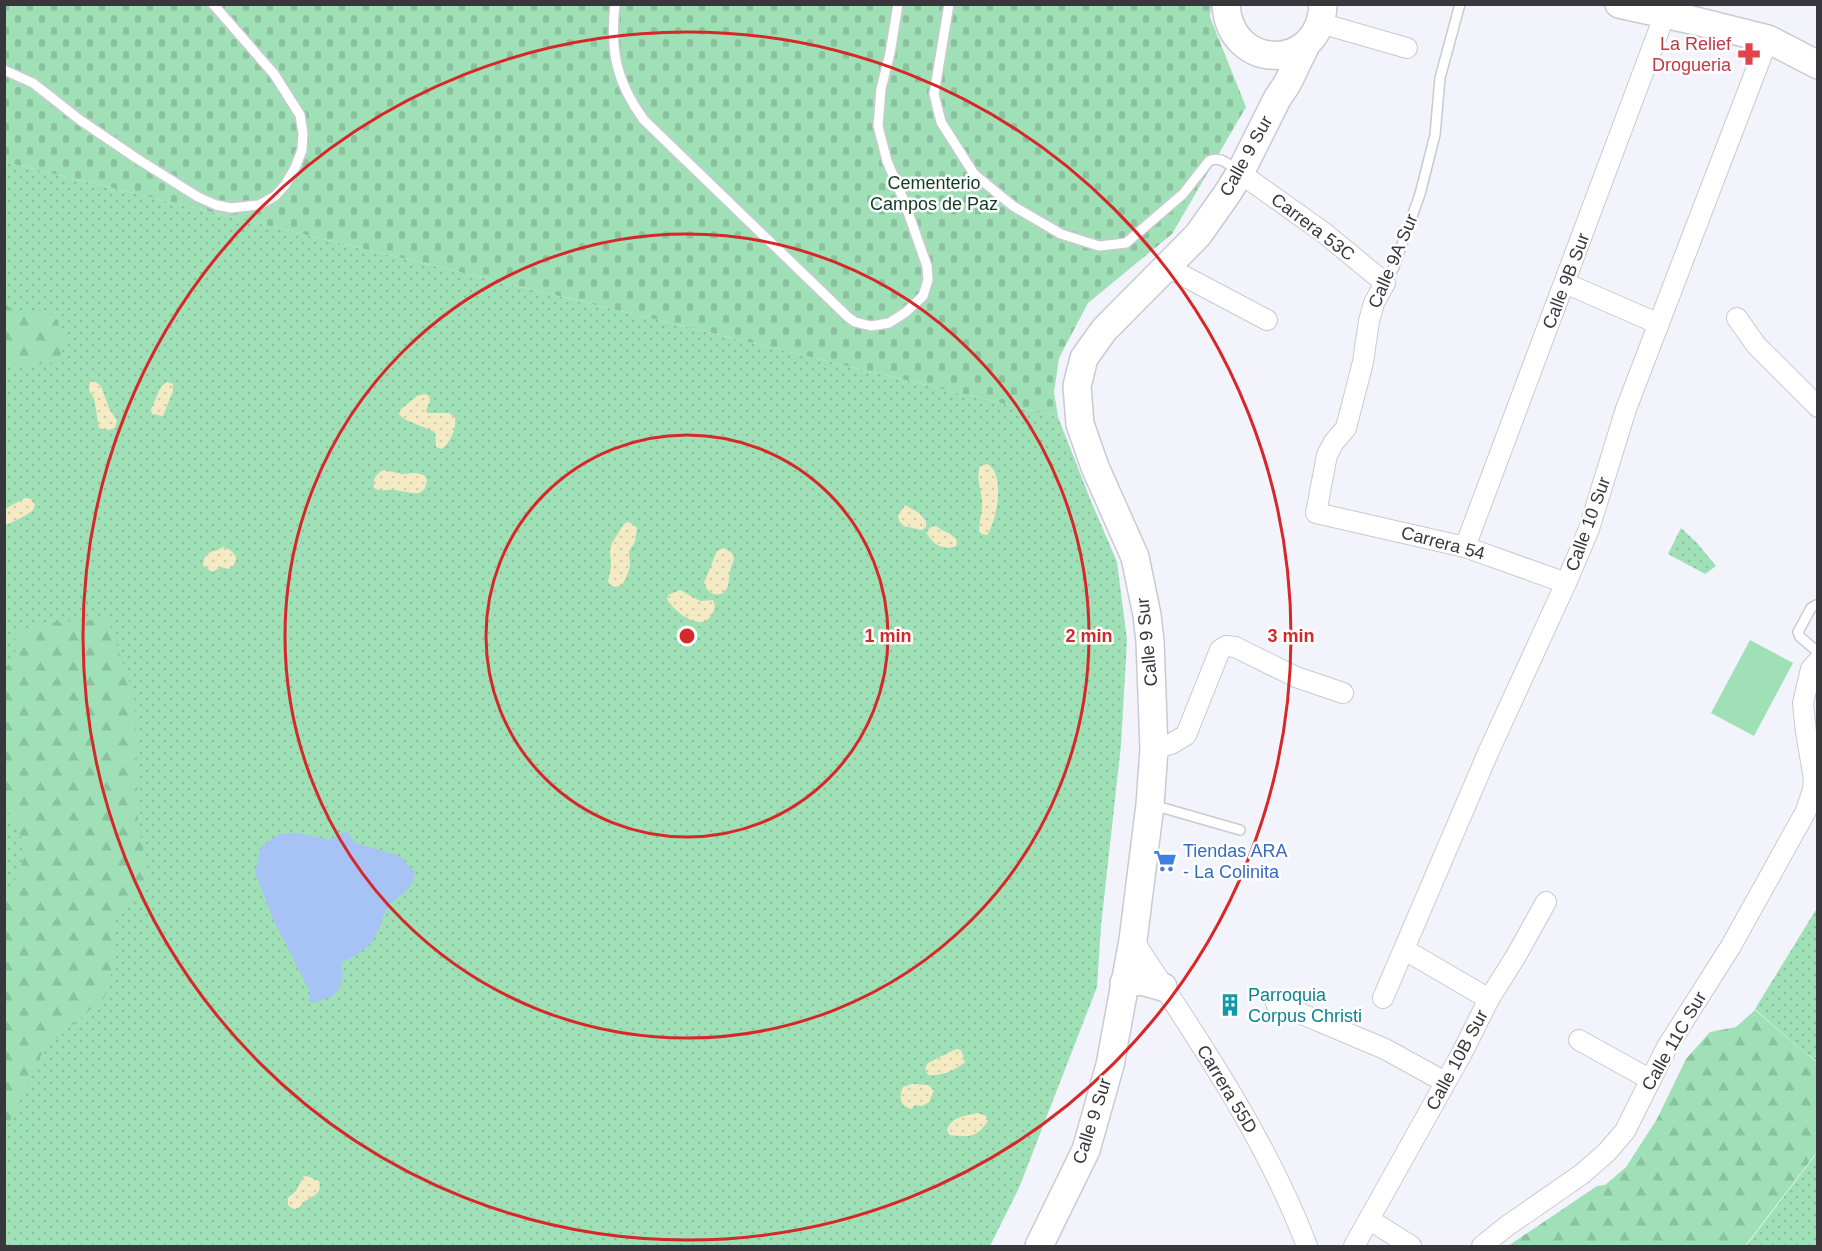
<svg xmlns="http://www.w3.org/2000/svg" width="1822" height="1251" viewBox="0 0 1822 1251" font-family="Arial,sans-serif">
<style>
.grass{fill:url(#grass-dots)}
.forest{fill:url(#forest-firs)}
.sand{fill:url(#sand-dots)}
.cemetery{fill:url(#cemetery-stones)}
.pitch{fill:#9fe0b7}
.water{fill:#a7c3f5}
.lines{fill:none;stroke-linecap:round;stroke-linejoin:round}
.lane-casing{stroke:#c9c9d2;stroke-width:12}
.street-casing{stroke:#c9c9d2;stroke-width:22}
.secondary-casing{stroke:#c9c9d2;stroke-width:30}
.lane{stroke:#fff;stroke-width:9}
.street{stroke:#fff;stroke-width:20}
.secondary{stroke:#fff;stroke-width:27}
.ring{fill:none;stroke:#d62828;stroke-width:3}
.labels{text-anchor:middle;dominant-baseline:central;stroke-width:5;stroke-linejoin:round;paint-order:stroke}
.health-label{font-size:18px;fill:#be3a42;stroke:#fff;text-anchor:end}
.street-label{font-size:18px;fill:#38383c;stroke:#fff}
.park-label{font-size:18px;fill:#103b24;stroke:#fff}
.shop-label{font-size:18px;fill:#366cbe;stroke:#fff;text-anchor:start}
.culture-label{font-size:18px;fill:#0d838f;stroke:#fff;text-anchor:start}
.centre{fill:#d62828;stroke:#fff;stroke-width:3}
.ring-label{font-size:18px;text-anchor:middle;font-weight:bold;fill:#d62828;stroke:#fff;stroke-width:5;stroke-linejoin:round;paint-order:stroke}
</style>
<defs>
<pattern id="grass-dots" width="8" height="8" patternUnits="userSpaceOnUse" patternTransform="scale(1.5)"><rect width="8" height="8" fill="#9fe0b7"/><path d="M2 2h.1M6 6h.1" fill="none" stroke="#8ac19e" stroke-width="1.8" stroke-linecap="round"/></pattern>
<pattern id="forest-firs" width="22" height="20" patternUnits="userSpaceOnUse" patternTransform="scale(1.5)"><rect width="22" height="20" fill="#9fe0b7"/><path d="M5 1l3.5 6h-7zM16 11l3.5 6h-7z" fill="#8ac19e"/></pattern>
<pattern id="sand-dots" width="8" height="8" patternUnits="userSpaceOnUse" patternTransform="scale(1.5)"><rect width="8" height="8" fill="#f4ebc5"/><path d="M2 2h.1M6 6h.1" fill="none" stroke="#d2caaa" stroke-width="1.8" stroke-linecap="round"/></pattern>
<pattern id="cemetery-stones" width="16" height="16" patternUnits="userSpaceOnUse" patternTransform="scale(1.5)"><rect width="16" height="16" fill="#9fe0b7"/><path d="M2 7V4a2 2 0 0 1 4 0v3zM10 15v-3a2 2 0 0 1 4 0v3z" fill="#8ac19e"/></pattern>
</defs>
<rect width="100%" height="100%" fill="#f3f3fc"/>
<g class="grass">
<path d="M5 162 1058 417 1091 501 1117 562 1127 640 1121 745 1101 926 1097 987 1019 1188 990 1246H5Z"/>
<path d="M1681 528 1697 543 1716 566 1705 574 1668 554Z"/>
<path d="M1817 908V1061L1802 1051 1755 1009Z"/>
<path d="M1817 1153V1246H1746Z"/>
</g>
<g class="forest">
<path d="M5 304 17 313 41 310 55 316 66 340 58 361C40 366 22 367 5 361Z"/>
<path d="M108 619 135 699 138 823 149 878 110 919 117 954 104 998 44 1049 10 1121 5 1128V893L14 882 27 851 12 815 5 811V668L15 658V634L37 623Z"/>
<path d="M1755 1010 1802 1051 1817 1062V1152L1745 1246H1508L1597 1186 1605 1185 1626 1167 1657 1119 1686 1059 1710 1032 1736 1027Z"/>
</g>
<g class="sand">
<path d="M94 381 101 386 109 408 117 421 115 428 108 430 99 428 94 398 89 390 90 382Z"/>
<path d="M167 382 173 384V391L163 416 152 414 151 409C157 399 157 388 167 382Z"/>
<path d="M425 394 429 396 430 402 426 410 427 413H449L455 417C457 428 450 444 441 449L436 447 435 432 404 419 399 414 400 410 417 396Z"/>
<path d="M987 464C1006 473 997 521 987 535L982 534 979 531C979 521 983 510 982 501 981 488 976 479 980 466Z"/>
<path d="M384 470 402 474 416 473 424 475 427 480C425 501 408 491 394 490 387 489 381 492 374 488 373 479 375 474 384 470Z"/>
<path d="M25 498 31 499 35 505 33 510C29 514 10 524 5 525V509Z"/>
<path d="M905 505 919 513 926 521V527L922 530 904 526 899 521 898 516Z"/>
<path d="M628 522 633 524 637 528 635 542 629 551 630 567 626 578 622 585 615 587 611 585 608 582 611 567 610 550 612 543 624 524Z"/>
<path d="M936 526C943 532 953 533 957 541L956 546C943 551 932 544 926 532L931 527Z"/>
<path d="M223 547C235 551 242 560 229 569L221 567 212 572 203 565C205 549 212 554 223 547Z"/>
<path d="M724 548C739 556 733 559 730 571 729 576 729 581 728 586 723 600 707 595 704 583L717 551Z"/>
<path d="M680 590 700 601 713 600 715 605C710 637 678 617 667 599L668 595Z"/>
<path d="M956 1049 961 1050 965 1062C956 1070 940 1077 928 1075L925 1069 928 1063Z"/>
<path d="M912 1084 928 1085 934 1090 929 1102 922 1106 915 1105 911 1109C899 1105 899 1097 903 1087Z"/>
<path d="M978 1113 986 1116 988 1121C976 1138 970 1137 950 1135L947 1131C950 1117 965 1116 978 1113Z"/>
<path d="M307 1176 319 1181C322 1192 316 1195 308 1199 299 1204 299 1215 288 1205V1198L296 1191 303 1177Z"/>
</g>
<path class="cemetery" d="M5 4 1211 5 1210 17 1246 107 1172 234 1088 303 1059 358 1054 392 1058 417 5 162Z"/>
<path class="pitch" d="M1750 640 1793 663 1754 736 1711 713Z"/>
<path class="water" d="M347 831 355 843 400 856 415 873C411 893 402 892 390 905 384 911 383 918 380 926 373 948 360 952 341 963 344 974 343 988 333 996 328 999 320 999 315 1003L309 1002 310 992 273 919 255 872 261 847 279 834 298 833 329 840Z"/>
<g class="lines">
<g class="lane-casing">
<g id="lane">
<path d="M615 4C610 51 616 82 644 120L848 317 855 322 871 326 889 323 906 312 923 296 928 280 927 266 904 201 887 161 878 126 881 89 890 53 898 4"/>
<path d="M949 4 934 94 941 122 974 174 1013 206 1061 234 1099 246 1126 243 1183 194 1209 161C1220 155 1229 165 1238 171"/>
<path d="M4 70 33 83 80 120 136 158 198 197 216 205 231 208 259 205 275 196 285 185 295 168 302 150 303 133 300 115 274 74 213 4"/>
<path d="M1385 283 1394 267 1420 194 1435 135 1440 78 1460 4"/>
<path d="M1818 606 1816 605 1811 608 1798 632 1800 637 1818 652"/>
<path d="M1153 805 1240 830"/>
</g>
</g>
<g class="street-casing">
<g id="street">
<path d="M1320 23 1407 48"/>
<path d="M1240 173 1323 232 1385 283 1374 303 1369 321 1363 362 1346 428 1334 442 1327 455 1316 513 1465 547 1566 583"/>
<path d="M1167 267 1267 320"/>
<path d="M1565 283 1659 324"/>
<path d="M1737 318 1756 345 1818 407"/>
<path d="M1465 547 1665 14"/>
<path d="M1154 749 1171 744 1186 735 1220 650 1226 646 1235 647 1296 677 1343 693"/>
<path d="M1133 940C1197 1038 1265 1136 1307 1246"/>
<path d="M1405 950 1489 999"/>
<path d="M1383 998 1488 753 1566 583 1589 529 1626 409 1768 39"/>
<path d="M1276 1003 1385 1049 1445 1082"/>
<path d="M1579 1040 1651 1080"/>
<path d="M1370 1220 1411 1246"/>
<path d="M1354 1246 1462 1053 1489 999 1516 956 1546 902"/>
<path d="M1482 1246 1507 1226 1582 1174 1607 1152 1625 1131 1667 1047 1731 946 1806 811 1813 790 1814 779 1806 732 1803 703 1811 669 1818 661"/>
</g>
</g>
<g class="secondary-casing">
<g id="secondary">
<path d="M1226 4C1229 72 1321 73 1323 4"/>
<path d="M1619 4 1696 21 1768 39 1818 65"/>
<path d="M1124 983 1141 981 1163 987"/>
<path d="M1039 1246 1086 1150 1110 1065 1133 940 1150 805 1154 749 1150 641 1147 615 1135 557 1095 467 1080 424 1077 386 1084 358 1104 330 1198 235 1227 194 1240 173 1277 99 1287 84 1305 47"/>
</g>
</g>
<use href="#lane" class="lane"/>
<use href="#street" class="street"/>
<use href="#secondary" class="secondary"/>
</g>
<g class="ring">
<circle cx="687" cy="636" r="201"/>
<circle cx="687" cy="636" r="402"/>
<circle cx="687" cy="636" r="604"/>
</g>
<defs>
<g id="pharmacy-bare" transform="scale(1.8)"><path d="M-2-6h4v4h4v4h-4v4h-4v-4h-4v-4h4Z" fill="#e0444e" stroke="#fff" stroke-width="2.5" paint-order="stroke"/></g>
<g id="supermarket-bare" transform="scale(1.8)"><path d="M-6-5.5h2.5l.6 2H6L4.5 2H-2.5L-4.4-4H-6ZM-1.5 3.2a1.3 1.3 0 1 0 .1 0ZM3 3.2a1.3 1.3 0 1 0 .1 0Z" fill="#3f7fe0" stroke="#fff" stroke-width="2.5" paint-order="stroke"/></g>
<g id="building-bare" transform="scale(1.8)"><path d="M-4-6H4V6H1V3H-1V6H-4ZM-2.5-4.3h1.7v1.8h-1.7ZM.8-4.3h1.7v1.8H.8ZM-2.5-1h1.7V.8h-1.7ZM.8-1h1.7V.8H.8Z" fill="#0f9aa8" stroke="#fff" stroke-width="2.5" paint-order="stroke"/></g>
</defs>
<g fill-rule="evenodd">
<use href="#pharmacy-bare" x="1749" y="54"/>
<use href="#supermarket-bare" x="1165" y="861"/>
<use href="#building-bare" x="1230" y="1005"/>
</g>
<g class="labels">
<g class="health-label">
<text x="1731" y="44">La Relief<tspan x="1731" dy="21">Drogueria</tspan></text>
</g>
<g class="street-label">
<text transform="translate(1246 156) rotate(-61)">Calle 9 Sur</text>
<text transform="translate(1313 227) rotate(37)">Carrera 53C</text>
<text transform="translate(1393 261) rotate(-67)">Calle 9A Sur</text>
<text transform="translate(1566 281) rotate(-69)">Calle 9B Sur</text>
<text transform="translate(1588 524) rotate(-70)">Calle 10 Sur</text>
<text transform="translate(1443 543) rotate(15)">Carrera 54</text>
<text transform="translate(1147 642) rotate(-96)">Calle 9 Sur</text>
<text transform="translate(1674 1041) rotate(-60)">Calle 11C Sur</text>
<text transform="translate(1457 1060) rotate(-62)">Calle 10B Sur</text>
<text transform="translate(1227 1089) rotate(59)">Carrera 55D</text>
<text transform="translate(1092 1121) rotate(-72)">Calle 9 Sur</text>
</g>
<g class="park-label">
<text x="934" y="183">Cementerio<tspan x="934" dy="21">Campos de Paz</tspan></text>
</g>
<g class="shop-label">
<text x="1183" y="851">Tiendas ARA<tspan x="1183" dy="21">- La Colinita</tspan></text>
</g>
<g class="culture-label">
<text x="1248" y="995">Parroquia<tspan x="1248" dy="21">Corpus Christi</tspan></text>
</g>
</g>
<circle cx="687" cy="636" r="9" class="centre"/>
<g class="ring-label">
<text x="888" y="642">1 min</text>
<text x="1089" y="642">2 min</text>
<text x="1291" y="642">3 min</text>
</g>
<rect width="1822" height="1251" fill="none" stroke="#38383c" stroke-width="12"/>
</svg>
